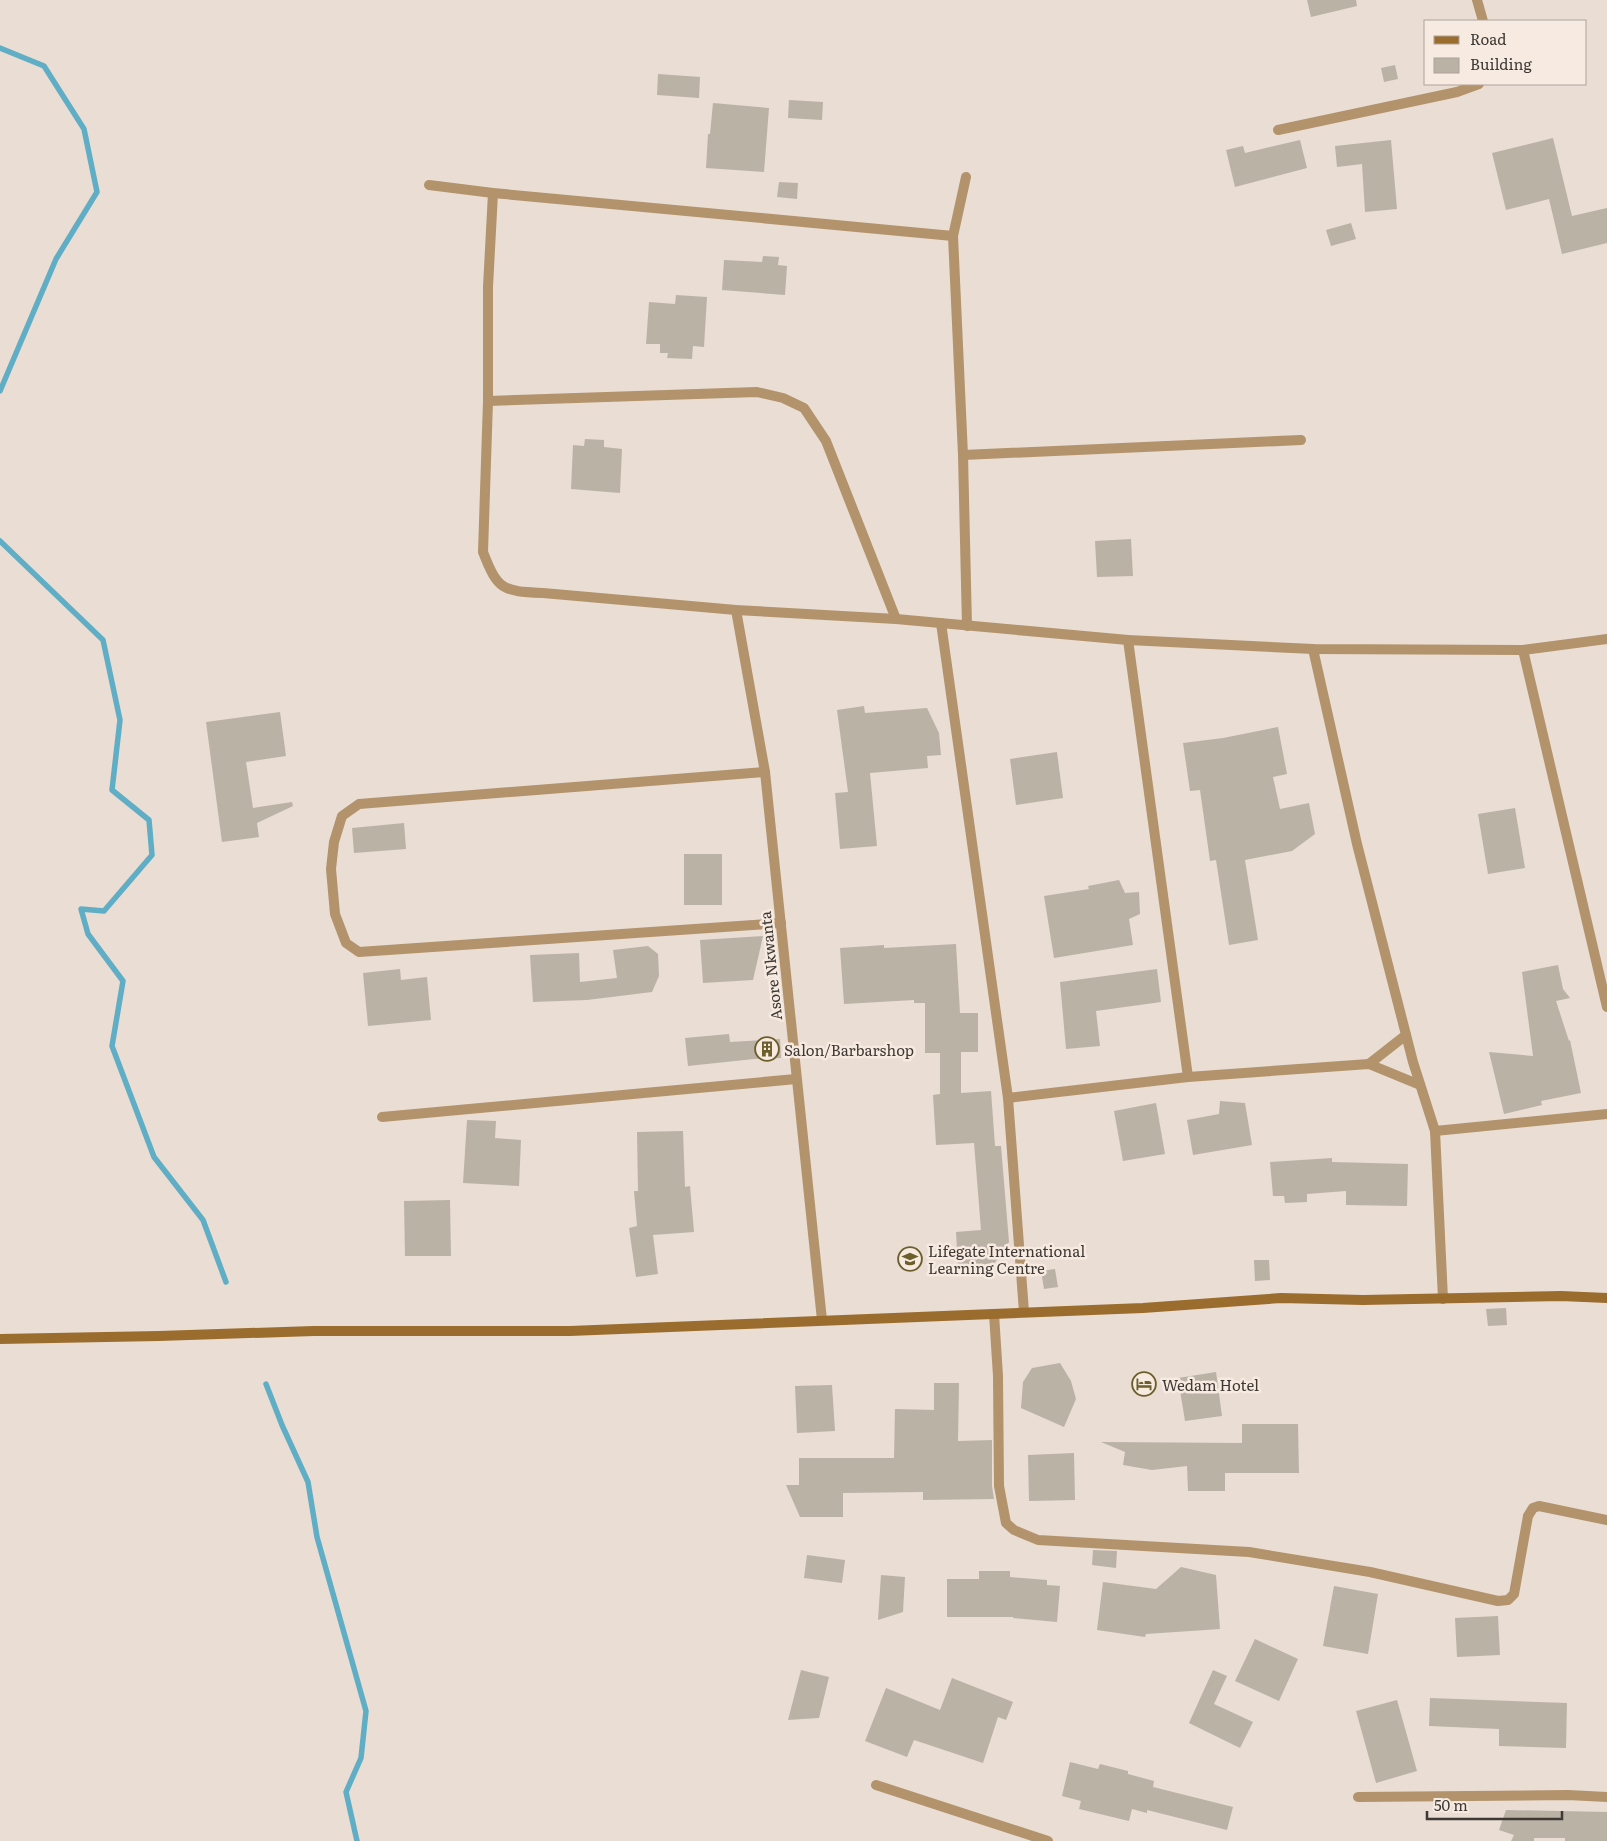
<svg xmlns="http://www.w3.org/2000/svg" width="1607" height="1841" viewBox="0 0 1607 1841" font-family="Literata,serif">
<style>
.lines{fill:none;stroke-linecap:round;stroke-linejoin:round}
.stream{stroke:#5faec5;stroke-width:5.5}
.building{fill:#bbb2a6}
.street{stroke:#b2936c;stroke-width:10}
.secondary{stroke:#9a6c2d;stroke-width:10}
.labels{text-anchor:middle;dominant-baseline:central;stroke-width:5;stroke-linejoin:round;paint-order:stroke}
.street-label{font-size:15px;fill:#3e3935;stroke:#f7eae0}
.poi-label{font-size:15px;fill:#3e3935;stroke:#f7eae0;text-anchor:start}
</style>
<rect width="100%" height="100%" fill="#eaddd3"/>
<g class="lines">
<g class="stream">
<path d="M0 48 44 66 84 129 97 192 56 259 0 391"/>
<path d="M0 541 103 640 120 720 112 790 149 820 152 855 104 911 81 909 88 934 123 981 112 1046 154 1157 203 1220 226 1282"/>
<path d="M266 1384 282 1425 308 1482 317 1537 366 1711 361 1758 346 1792 357 1841"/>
</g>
</g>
<g class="building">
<path d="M1307 0H1356L1357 6 1311 17Z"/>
<path d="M1395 65 1398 79 1384 82 1381 68Z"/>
<path d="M658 74 700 77 699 98 657 95Z"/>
<path d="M789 100 823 102 822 120 788 118Z"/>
<path d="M713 103 769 108 764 172 706 168 708 134H710Z"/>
<path d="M1553 138 1572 216 1607 208V243L1562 254 1549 199 1506 210 1492 153Z"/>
<path d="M1300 140 1307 168 1235 187 1226 150 1243 146 1245 153Z"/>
<path d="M1391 140 1397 209 1365 212 1362 164 1337 167 1335 146Z"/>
<path d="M779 182 798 183 797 199 777 197Z"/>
<path d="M1351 223 1356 239 1331 246 1326 230Z"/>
<path d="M763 256 779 257 778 265 787 266 785 295 722 290 724 260 762 262Z"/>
<path d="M676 295 707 297 704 347 693 346 692 359 667 358 668 353H660V344H646L649 302 675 304Z"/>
<path d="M585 439 604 440V447L622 449 620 493 571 489 573 445 584 446Z"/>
<path d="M1131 539 1133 576 1097 577 1095 541Z"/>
<path d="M864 706 865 713 927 708 939 733 941 755 927 756 928 768 870 773 877 846 840 849 835 793 848 792 837 710Z"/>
<path d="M280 712 286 756 246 762 253 808 292 802 293 806 257 823 259 837 222 842 206 722Z"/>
<path d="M1278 727 1287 774 1273 777 1280 809 1309 803 1315 834 1292 851 1245 860 1258 940 1229 945 1216 860 1210 861 1200 790 1190 791 1183 743 1223 738Z"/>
<path d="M1057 752 1063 798 1016 805 1010 759Z"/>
<path d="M1515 808 1525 868 1488 874 1478 814Z"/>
<path d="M404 823 406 849 354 853 352 828Z"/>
<rect x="684" y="854" width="38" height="51"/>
<path d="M1119 880 1125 893 1139 892 1140 914 1129 919 1133 945 1054 958 1044 896 1089 889 1088 886Z"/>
<path d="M763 936 753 980 703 983 700 940Z"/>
<path d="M956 944 960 1013H978V1052H961V1093L991 1091 995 1146H1001L1009 1242 994 1264 958 1266 956 1232 981 1230 974 1143 936 1145 933 1095 940 1094V1053H925V1003H914V1000L844 1004 840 948 884 945V948Z"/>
<path d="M648 946 658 954 659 976 652 992 587 1000 533 1002 530 955 579 953 580 982 617 978 613 950Z"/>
<path d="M1558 965 1563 989 1570 998 1556 1001 1569 1041 1570 1040 1581 1093 1541 1101 1542 1105 1504 1114 1489 1052 1533 1056 1522 972Z"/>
<path d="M400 969 401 980 427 977 431 1020 368 1026 363 973Z"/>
<path d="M1157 969 1161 1002 1096 1011 1100 1046 1066 1049 1060 982Z"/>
<path d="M729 1034 730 1042 780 1039 781 1058 754 1059 688 1066 685 1038Z"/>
<path d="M1220 1101 1245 1103 1252 1145 1193 1155 1187 1120 1219 1114Z"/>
<path d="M1156 1103 1165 1154 1123 1161 1114 1111Z"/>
<path d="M467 1120 496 1121 495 1138 521 1140 519 1186 463 1183Z"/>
<path d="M683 1131 685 1187 690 1186 694 1232 653 1235 658 1274 636 1277 629 1228 637 1226 634 1191H638L637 1132Z"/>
<path d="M1332 1158V1162L1408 1164 1407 1206 1346 1205V1191L1307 1194V1202L1285 1203 1284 1196H1273L1270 1162Z"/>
<path d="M450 1200 451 1256H405L404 1201Z"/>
<path d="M1254 1260H1269L1270 1280 1255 1281Z"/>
<path d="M1055 1269 1058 1287 1044 1289 1041 1271Z"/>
<path d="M1506 1308 1507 1325 1488 1326 1486 1309Z"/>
<path d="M1060 1363 1071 1381 1076 1399 1064 1427 1021 1408 1023 1382 1032 1368Z"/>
<path d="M1216 1372 1222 1416 1185 1421 1178 1378Z"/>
<path d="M934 1383H959L958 1441 992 1440V1486L994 1499 923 1500V1492L843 1493V1517H800L786 1485H799V1458H894L895 1409 934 1410Z"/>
<path d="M832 1385 835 1431 797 1433 795 1386Z"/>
<path d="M1242 1424H1298L1299 1473H1225V1491H1188L1187 1466 1152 1470 1123 1465 1125 1452 1101 1442 1242 1443Z"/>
<path d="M1074 1453 1075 1500 1029 1501 1028 1455Z"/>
<path d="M1093 1550 1117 1551 1116 1568 1092 1565Z"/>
<path d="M807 1555 845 1560 842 1583 804 1578Z"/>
<path d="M1181 1567 1216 1575 1220 1629 1146 1634 1145 1637 1097 1630 1103 1582 1156 1589Z"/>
<path d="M979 1571H1010V1577L1047 1580V1585L1060 1586 1057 1622 1013 1618V1617H947V1579H979Z"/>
<path d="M881 1575 905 1577 903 1612 878 1620Z"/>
<path d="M1334 1586 1378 1594 1368 1654 1323 1646Z"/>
<path d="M1498 1616 1500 1655 1457 1657 1455 1618Z"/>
<path d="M1255 1639 1298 1659 1279 1701 1235 1681Z"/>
<path d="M801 1670 829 1677 819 1718 788 1720Z"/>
<path d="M1213 1670 1227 1676 1214 1704 1253 1722 1240 1748 1189 1723Z"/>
<path d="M952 1678 1013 1702 1006 1720 998 1717 983 1763 914 1740 907 1757 865 1741 886 1688 940 1710Z"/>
<path d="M1430 1698 1567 1703 1566 1748 1499 1746V1729L1429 1726Z"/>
<path d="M1397 1700 1417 1771 1376 1783 1356 1711Z"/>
<path d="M1070 1762 1098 1769 1100 1764 1128 1771V1774L1154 1781 1153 1787 1233 1807 1227 1830 1147 1810V1813L1132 1809 1129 1821 1079 1809 1081 1801 1062 1796Z"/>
<path d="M1506 1810 1607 1812V1841H1565V1838H1534V1841H1511L1514 1835 1499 1830Z"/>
</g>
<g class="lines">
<g class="street">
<path d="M1477 0 1483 21"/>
<path d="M1278 130 1457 92 1479 84"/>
<path d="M966 177 953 236 963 455 967 626"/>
<path d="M429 185 493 193 953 236"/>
<path d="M493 193 488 287V401L483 552C498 591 503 591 543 593L736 610 896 619 1128 640 1313 649 1523 650 1607 639"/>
<path d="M488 401 757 392 783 398 804 408 826 441 896 619"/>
<path d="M963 455 1301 440"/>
<path d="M736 610 765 772 822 1320"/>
<path d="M941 623 1008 1098 1024 1312"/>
<path d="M1128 640 1188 1077"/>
<path d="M1313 649 1357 844 1413 1062 1435 1131 1443 1299"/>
<path d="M1523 650 1607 1007"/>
<path d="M765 772 359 804 342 816 334 842 331 869 335 914 346 943 359 952 781 923"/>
<path d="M1369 1064 1406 1035"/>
<path d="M1008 1098 1188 1077 1369 1064 1420 1085"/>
<path d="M382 1117 796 1079"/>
<path d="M1435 1131 1607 1114"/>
<path d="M994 1314 998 1376 999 1486 1006 1523 1014 1530 1038 1540 1249 1552 1370 1572 1498 1601 1508 1600 1514 1594 1528 1516 1533 1508 1539 1506 1607 1520"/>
<path d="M876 1785 1048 1841"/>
<path d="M1358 1797 1568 1795 1607 1797"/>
</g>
<path class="secondary" d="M0 1339 159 1336 314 1331H570L1143 1308 1281 1298 1363 1300 1561 1296 1607 1298"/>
</g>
<defs>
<g id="building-ring" transform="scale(1.25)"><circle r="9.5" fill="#f7eae0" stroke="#6c5f2c" stroke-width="1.5"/><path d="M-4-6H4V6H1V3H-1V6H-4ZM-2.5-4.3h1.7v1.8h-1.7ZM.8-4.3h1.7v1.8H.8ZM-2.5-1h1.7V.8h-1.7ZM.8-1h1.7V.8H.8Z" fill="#6c5f2c"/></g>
<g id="school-ring" transform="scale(1.25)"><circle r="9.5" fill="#f7eae0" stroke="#6c5f2c" stroke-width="1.5"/><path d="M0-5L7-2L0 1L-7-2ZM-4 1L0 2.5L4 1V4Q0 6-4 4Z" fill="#6c5f2c"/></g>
<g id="hotel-ring" transform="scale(1.25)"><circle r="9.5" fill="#f7eae0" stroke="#6c5f2c" stroke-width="1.5"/><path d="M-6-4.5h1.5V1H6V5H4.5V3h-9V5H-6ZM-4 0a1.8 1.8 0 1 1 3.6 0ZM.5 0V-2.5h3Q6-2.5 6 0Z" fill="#6c5f2c"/></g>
</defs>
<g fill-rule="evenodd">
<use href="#building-ring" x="767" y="1049"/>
<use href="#school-ring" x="910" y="1259"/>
<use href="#hotel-ring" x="1144" y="1384"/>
</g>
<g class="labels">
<g class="street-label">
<text transform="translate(770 966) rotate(-96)">Asore Nkwanta</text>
</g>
<g class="poi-label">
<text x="784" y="1049">Salon/Barbarshop</text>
<text x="928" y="1250">Lifegate International<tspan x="928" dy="17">Learning Centre</tspan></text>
<text x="1162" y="1384">Wedam Hotel</text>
</g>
</g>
<rect x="1424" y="20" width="162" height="65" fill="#f7eae0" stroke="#ada39c"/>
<rect x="1434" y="36" width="25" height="8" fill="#9a6c2d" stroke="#ada39c"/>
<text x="1470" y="45" font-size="15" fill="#3e3935">Road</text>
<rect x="1434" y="58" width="25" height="15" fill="#bbb2a6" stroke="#ada39c"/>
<text x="1470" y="70" font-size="15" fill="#3e3935">Building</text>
<path d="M1427 1811v8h135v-8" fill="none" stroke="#3e3935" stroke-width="2.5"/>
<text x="1434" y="1811" font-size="15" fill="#3e3935" stroke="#f7eae0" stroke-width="4" paint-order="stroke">50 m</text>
</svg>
